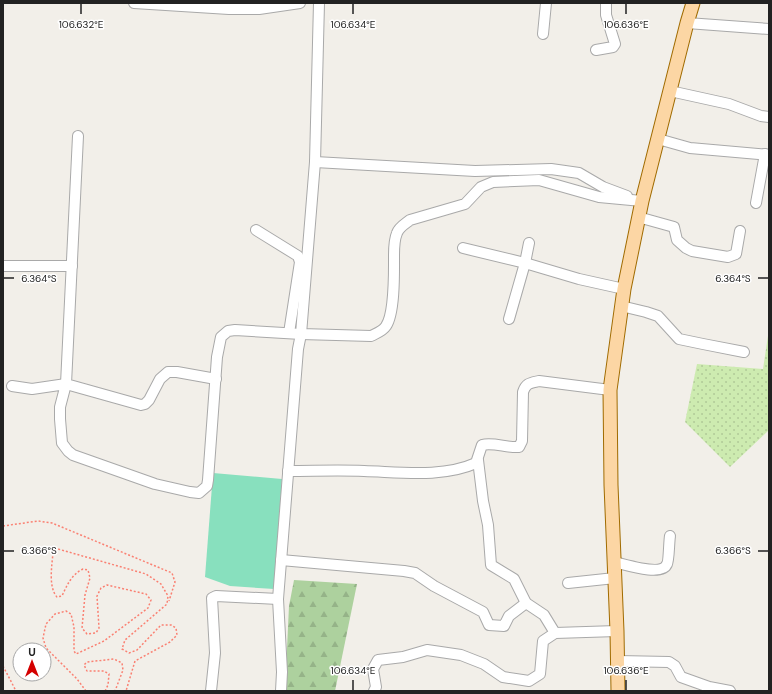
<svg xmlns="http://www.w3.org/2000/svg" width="772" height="694" viewBox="0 0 772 694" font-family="'DM Sans',sans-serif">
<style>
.grass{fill:url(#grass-dots)}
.forest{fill:url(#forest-firs)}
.pitch{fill:#88e0be}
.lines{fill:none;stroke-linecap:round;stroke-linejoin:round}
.minor-casing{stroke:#a9a9a9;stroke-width:12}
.major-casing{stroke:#a06b00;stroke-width:15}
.path{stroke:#fa8072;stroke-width:1.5;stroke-dasharray:2 2;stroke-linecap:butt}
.minor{stroke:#fff;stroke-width:10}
.major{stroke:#fcd6a4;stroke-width:13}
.ticks{fill:none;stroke:#222;stroke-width:1.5}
.ticks-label{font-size:10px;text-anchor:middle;fill:#222;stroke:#fff;stroke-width:3;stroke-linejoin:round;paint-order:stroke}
</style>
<defs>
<pattern id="grass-dots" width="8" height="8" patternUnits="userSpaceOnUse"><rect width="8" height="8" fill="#cdebb0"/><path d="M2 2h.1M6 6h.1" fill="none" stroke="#b0c997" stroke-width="1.8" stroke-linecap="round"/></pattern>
<pattern id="forest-firs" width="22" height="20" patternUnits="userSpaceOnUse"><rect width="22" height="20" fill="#add19e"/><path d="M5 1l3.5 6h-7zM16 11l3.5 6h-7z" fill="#95b388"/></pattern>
</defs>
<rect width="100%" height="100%" fill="#f2efe9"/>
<path class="grass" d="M769 329V430L730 467 685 422 697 364 763 369Z"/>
<path class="forest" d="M294 580 357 584 335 691H285L289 606Z"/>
<path class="pitch" d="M213 473 282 479 274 589 230 586 205 577Z"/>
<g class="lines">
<g class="minor-casing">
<g id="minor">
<path d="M134 3 229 9H259L300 3"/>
<path d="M687 23 769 29"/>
<path d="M543 34 546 3"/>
<path d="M596 50 613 47 615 44 606 15V3"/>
<path d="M670 91 729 104 761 116 769 117"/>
<path d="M78 136 66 384 141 405 145 404 149 400 160 379 168 372H177L216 379"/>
<path d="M658 139 690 148 769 155"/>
<path d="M315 162 475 171 551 169 579 173 603 187 627 196"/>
<path d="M756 203 765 154"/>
<path d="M638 217 674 227 677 240 686 248 692 251 728 257 736 254 740 231"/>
<path d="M256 230 298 256 300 262 289 333"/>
<path d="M463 248 525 263 579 279 624 289"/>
<path d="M3 266H72"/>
<path d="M621 306 646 312 658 316 679 339 703 344 744 352"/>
<path d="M509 319 525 263 529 243"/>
<path d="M12 386 32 389 66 384 60 407V419L62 443 68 451 73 455 155 484 190 492 199 493 207 486 208 480 217 357 221 337 228 331 235 330 301 334 371 336C377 333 383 331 386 326 395 313 394 271 394 255 394 248 394 240 397 233 399 227 405 224 410 220L465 204 481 187 493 182 539 180 599 197 642 201"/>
<path d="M478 460 483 501 488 525 491 565 514 579 526 603 544 615 555 633"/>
<path d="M288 471C313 471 339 470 364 471 400 472 443 478 476 463L482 445C493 442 507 448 519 447L522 441 523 392C526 383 530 383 539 381L610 390"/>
<path d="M281 560 404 571 415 573 434 586 483 612 489 625 504 626 509 616 526 603"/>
<path d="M614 562C624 564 662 577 667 564 669 561 669 541 670 536"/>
<path d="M568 583 615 578"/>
<path d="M618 661 669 662 675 666 681 677 709 687 730 691"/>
<path d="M211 691 215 653 212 598 216 596 278 599"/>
<path d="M281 691 282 672 278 599 298 349 301 334 315 162 319 3"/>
<path d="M374 691 376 687 373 669 378 660 403 657 427 650 461 655 484 664 503 677 529 681 540 674 543 641 555 633 617 631"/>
</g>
</g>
<g class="major-casing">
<path id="major" d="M618 691 617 631 611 485 610 390 624 289 642 201 687 23 693 3"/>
</g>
<g class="path">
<path d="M3 526 38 521 52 523 172 573 175 582 169 601"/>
<path d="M3 666 16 691"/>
<path d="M86 691 77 679 46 648 43 638 46 624 55 614 66 611 71 614 74 627V651L76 654 104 641 148 608 151 600 146 594 107 585 101 588 97 596 99 628 96 633 87 634 82 628 85 595 90 578 88 570 83 569C72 574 67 585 62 596L57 597C48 587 52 565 53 553L58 549 146 574 161 584 168 596 167 604 125 640 122 649 129 653 137 650 161 625H171L176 628 177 635 170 642 135 661 126 691"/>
<path d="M105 691 108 685 109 674 104 671H87L84 665 87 662 114 659 122 663 123 670 115 691"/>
</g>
<use href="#minor" class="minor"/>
<use href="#major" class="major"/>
</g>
<path class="ticks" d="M81 4V14M353 4V14M626 4V14M4 278H14M758 278H768M4 551H14M758 551H768M353 680V690M626 680V690"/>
<g class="ticks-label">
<text x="81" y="28">106.632°E</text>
<text x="353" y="28">106.634°E</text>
<text x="626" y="28">106.636°E</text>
<text x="39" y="282">6.364°S</text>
<text x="733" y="282">6.364°S</text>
<text x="39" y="554">6.366°S</text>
<text x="733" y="554">6.366°S</text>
<text x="353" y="674">106.634°E</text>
<text x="626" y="674">106.636°E</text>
</g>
<rect width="772" height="694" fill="none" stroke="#222222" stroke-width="8"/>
<g transform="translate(32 662)"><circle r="19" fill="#ffffff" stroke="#a7a7a7"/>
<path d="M0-3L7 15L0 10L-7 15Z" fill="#d40000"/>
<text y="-6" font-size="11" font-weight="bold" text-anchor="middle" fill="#222222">U</text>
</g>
</svg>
